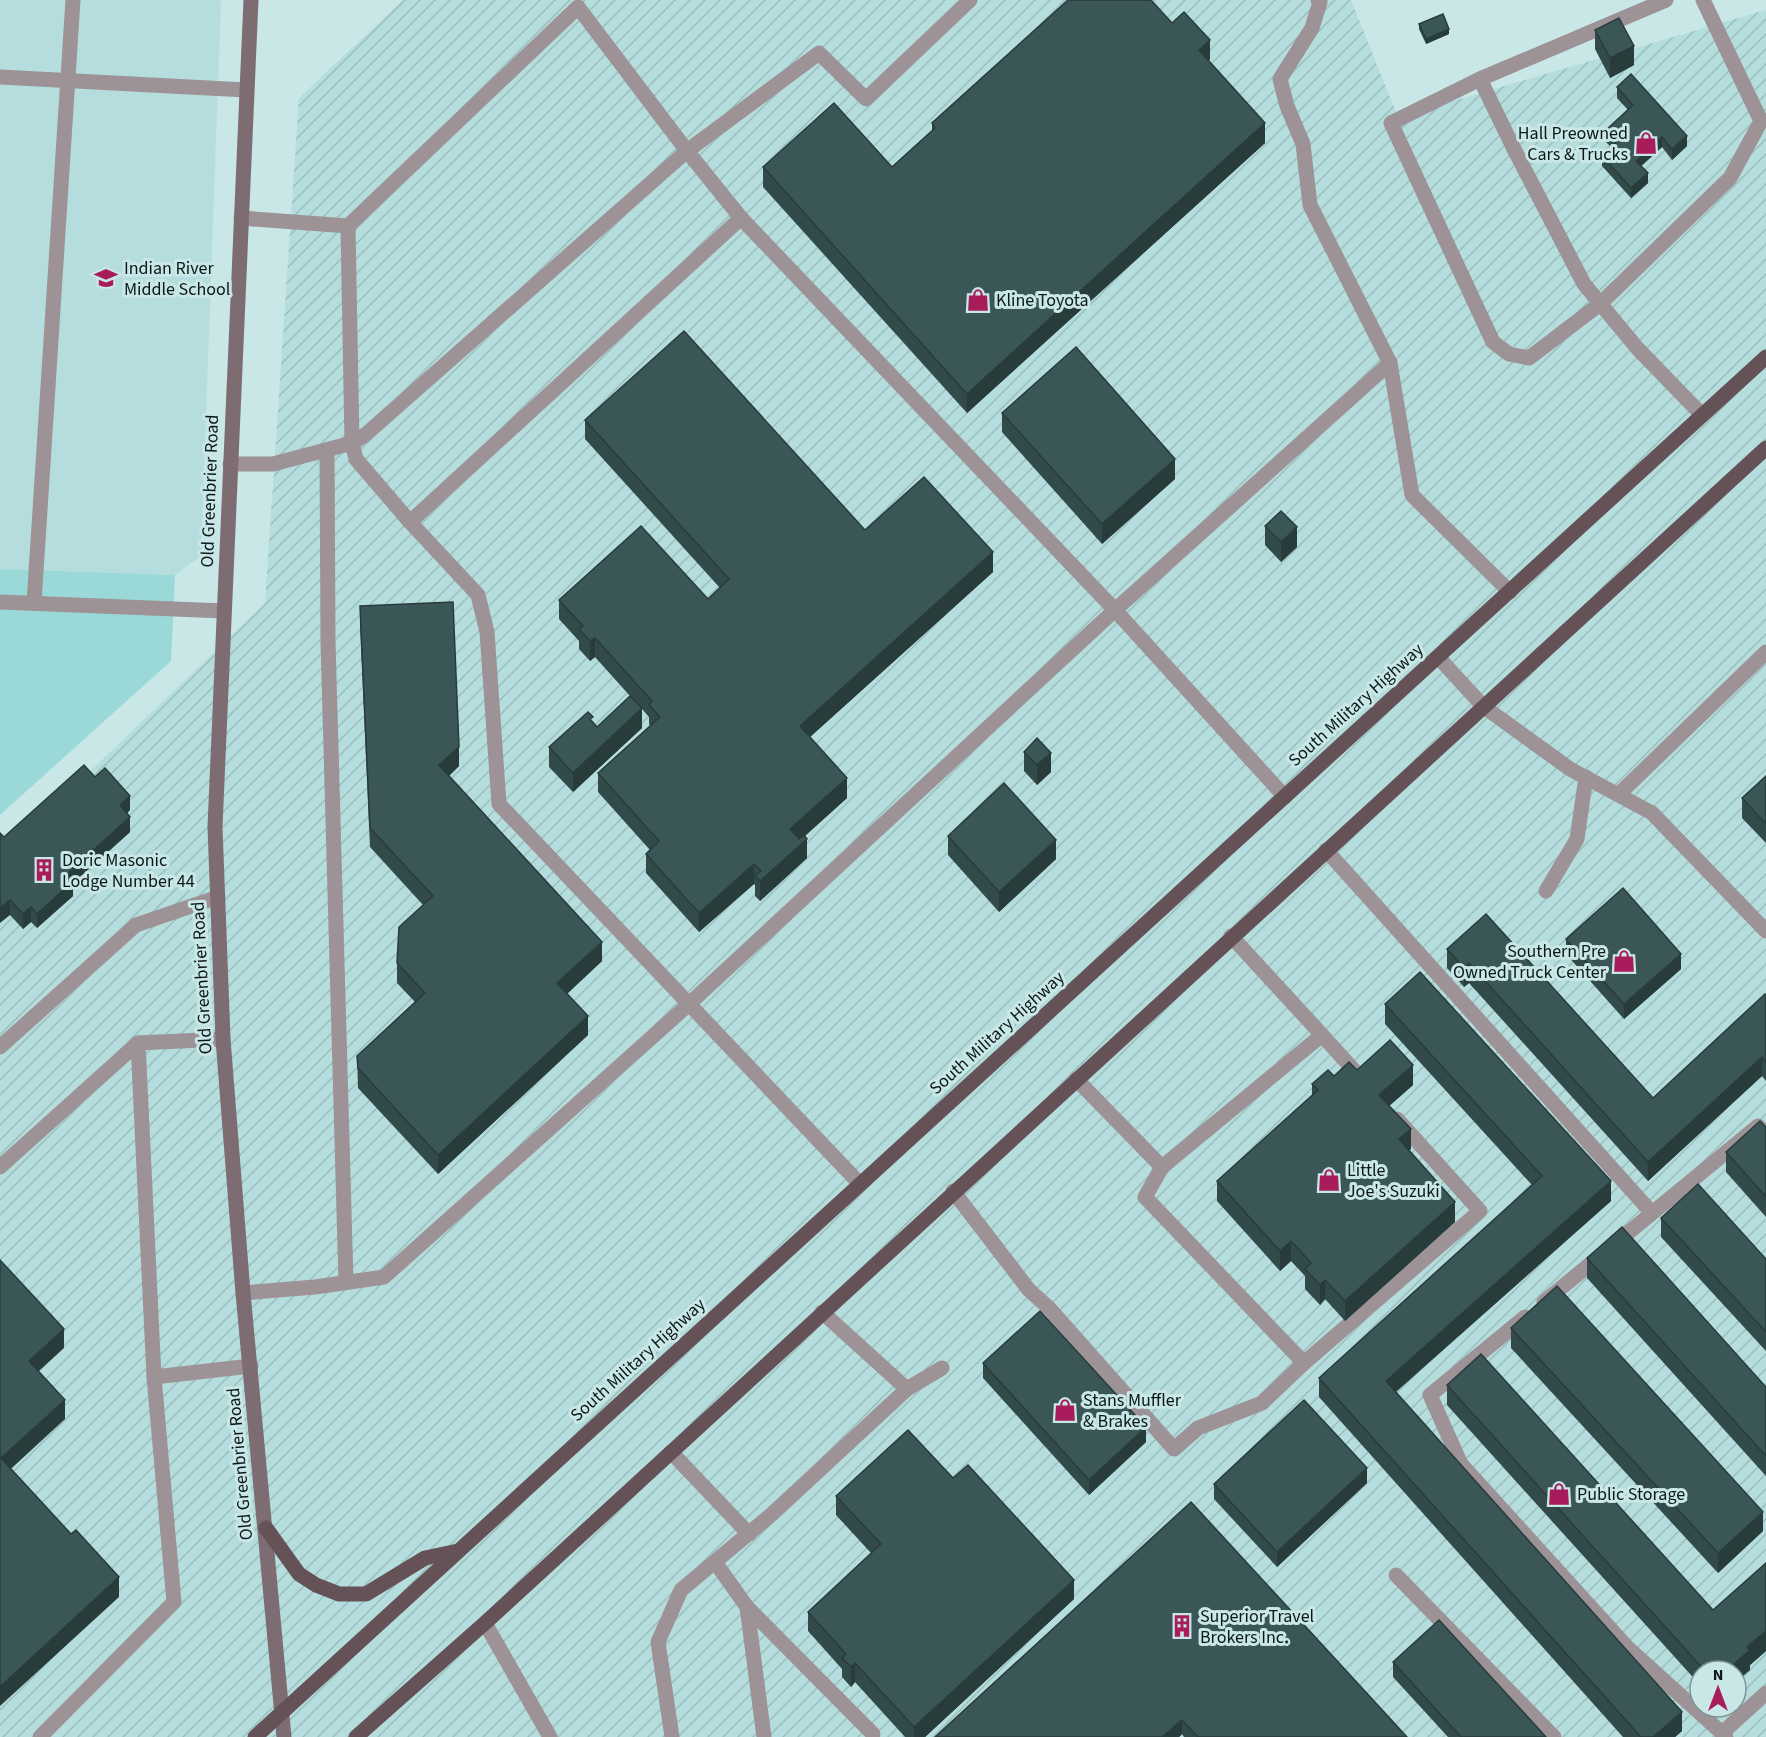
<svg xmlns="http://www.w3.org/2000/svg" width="1766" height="1737" viewBox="0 0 1766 1737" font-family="'Source Sans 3',sans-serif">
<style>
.built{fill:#b5dddd}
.industrial{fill:url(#industrial-furrows);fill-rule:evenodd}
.park{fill:#9bd9d9}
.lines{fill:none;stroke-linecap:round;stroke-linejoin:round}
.lane{stroke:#9d9295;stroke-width:15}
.street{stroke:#9d9295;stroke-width:15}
.secondary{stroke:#7d6c71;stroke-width:15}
.primary{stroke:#655257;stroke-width:15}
.wall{fill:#334a4a}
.shaded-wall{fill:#293c3c}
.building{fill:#3b5656;stroke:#293c3c;stroke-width:1.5}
.labels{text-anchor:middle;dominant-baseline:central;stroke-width:6;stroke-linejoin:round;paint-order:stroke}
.poi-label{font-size:18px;fill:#0d1819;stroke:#c9e7e7;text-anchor:start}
.street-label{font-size:18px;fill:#0d1819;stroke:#c9e7e7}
</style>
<defs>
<pattern id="industrial-furrows" width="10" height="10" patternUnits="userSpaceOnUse" patternTransform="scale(1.5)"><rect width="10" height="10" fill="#b5dddd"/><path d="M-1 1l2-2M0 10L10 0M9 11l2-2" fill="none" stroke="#9abdbd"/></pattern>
</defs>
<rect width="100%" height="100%" fill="#c9e7e7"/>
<path class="built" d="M0 0H221L201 556 175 575 0 569Z"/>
<path class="industrial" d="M403 0H1351L1398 117 1766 10V1737H0V858L265 603 299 98ZM1700 1671H1736V1707H1700Z"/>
<path class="park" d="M0 569 175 575 171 661 0 815Z"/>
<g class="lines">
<g class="lane">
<path d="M1318 0 1320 2 1312 28 1280 79 1287 106 1303 144 1310 205 1390 363 1412 495 1510 592"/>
<path d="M1666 0 1480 79 1513 147 1584 284 1638 349 1702 415"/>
<path d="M0 77 246 90"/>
<path d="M1480 79 1391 123 1493 342 1509 354 1529 358 1600 304 1730 178 1761 121 1703 0"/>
<path d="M241 218 348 226 578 7 687 151 819 53 866 99 970 0"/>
<path d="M348 226 352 443 365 435 687 151 741 218"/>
<path d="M327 450 328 642 346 1282"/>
<path d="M230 464H273L352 443 356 459 410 522"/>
<path d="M0 602 224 611"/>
<path d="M34 603 73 0"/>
<path d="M1483 706 1570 769 1652 813 1766 931"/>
<path d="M1619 794 1766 652"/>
<path d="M1326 850 1652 1213"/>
<path d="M1546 891 1577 839 1586 777"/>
<path d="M1322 1035 1361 1078"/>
<path d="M0 1047 136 925 218 897"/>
<path d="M1076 1079 1162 1167 1322 1035 1231 936"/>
<path d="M0 1167 138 1043"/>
<path d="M1162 1167 1145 1197 1304 1363 1480 1211 1397 1119"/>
<path d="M860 1184 499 804 487 632 478 595 410 522 741 218 1115 610 1285 797"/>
<path d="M953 1191 1029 1290 1049 1308 1174 1449 1198 1428 1262 1403 1304 1363"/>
<path d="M243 1293 315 1287 384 1277 689 1004 1115 610 1390 363"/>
<path d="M1544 1302 1758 1126 1766 1134"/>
<path d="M822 1312 907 1389"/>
<path d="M1525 1317 1430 1395 1461 1464 1627 1647 1722 1733"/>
<path d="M154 1377 138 1043 223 1039"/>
<path d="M671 1452 749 1534"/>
<path d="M715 1562 747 1607 764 1737"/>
<path d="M1396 1575 1554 1737"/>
<path d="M747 1607 873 1734"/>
<path d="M485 1623 550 1737"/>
<path d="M40 1737 174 1602 154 1377 251 1366"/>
<path d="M672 1737 658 1642 681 1590 772 1514 907 1389 942 1368"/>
<path d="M1726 1737 1722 1733 1766 1693"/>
</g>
<path class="street" d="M1438 657 1483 706"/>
<path class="secondary" d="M251 0 215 827 223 1039 243 1293 284 1737"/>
<g class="primary">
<path d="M266 1528 299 1574 316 1585 339 1594H366L425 1558 458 1551"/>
<path d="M255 1737 1766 357"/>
<path d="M356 1737 485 1623 1766 448"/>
</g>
</g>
<g class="wall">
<path d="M1172 23 1210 59 1208 61 1265 143 967 413 763 187V167H892L932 131V123Z"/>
<path d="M1419 24 1449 34 1426 44 1419 29Z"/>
<path d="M1595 30 1634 65 1610 78 1595 49Z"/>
<path d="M1617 87 1687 146 1672 160 1662 147 1641 166 1648 183 1631 198 1602 166V156L1611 147 1605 141V131L1628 110 1617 98Z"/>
<path d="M1002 413 1175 479 1102 544 1002 432Z"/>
<path d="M585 420 865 530 993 572 810 737 847 798 805 836 807 858 760 901 755 896V885L754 884 699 932 646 873V854L650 850 598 792V773L650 726 649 724V717L642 709V728L573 792 549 767V747L593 722 597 727 630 696 595 657 590 661 579 649V641L559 619V600L708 599 720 588 585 439Z"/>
<path d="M1265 526 1297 547 1281 562 1265 545Z"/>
<path d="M360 606 459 766 449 776 602 961 567 994 588 1035 438 1174 358 1088 357 1056 415 1002 397 983V963L423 905 370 847 360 625Z"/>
<path d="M1024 752 1051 772 1037 785 1024 771Z"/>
<path d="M1766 776V843L1742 818V798Z"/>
<path d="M95 777 130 810 127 813 130 832 73 883V896L37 928 31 922 23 929 10 915 4 837Z"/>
<path d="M948 836 1056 859 999 912 948 855Z"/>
<path d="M1486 914 1653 1098 1766 995V1081L1762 1076 1648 1181 1469 983 1464 987 1447 968V949Z"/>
<path d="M1566 939 1681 969 1624 1019 1566 954Z"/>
<path d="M1385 1004 1611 1201 1396 1392 1682 1731 1675 1737H1623L1319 1397V1378L1532 1185 1385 1024Z"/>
<path d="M1357 1070 1413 1085 1389 1106 1411 1149 1409 1150 1455 1222 1345 1321 1325 1299 1320 1305 1305 1289V1276L1291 1261 1280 1271 1217 1201V1181L1312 1095V1084L1334 1076Z"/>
<path d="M1766 1127V1217L1726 1172V1152Z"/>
<path d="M1661 1218 1766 1259V1351L1661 1237Z"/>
<path d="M1587 1258 1766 1387V1476L1587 1278Z"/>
<path d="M1511 1328 1763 1531 1718 1573 1511 1348Z"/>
<path d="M983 1363 1146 1442 1089 1495 983 1378Z"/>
<path d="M1447 1385 1713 1610 1766 1563V1651L1750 1665V1670L1736 1671H1700V1685L1447 1405Z"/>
<path d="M953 1478 1074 1599 925 1737H905L855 1682 851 1687 842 1677V1669L808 1631V1612L871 1553 836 1515V1496Z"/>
<path d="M1367 1483 1277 1567 1214 1499V1484Z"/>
<path d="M1191 1502 1407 1737H1184L1182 1734 1179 1737Z"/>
<path d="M1393 1662 1546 1737H1448L1393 1677Z"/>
</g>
<g class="shaded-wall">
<path d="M1449 29V34L1426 44V39Z"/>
<path d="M1210 40V59L1199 70V50Z"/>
<path d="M1634 46V65L1610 78V58Z"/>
<path d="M1265 123V143L967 413V394Z"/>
<path d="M1687 136V146L1672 160V149Z"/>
<path d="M1662 137V147L1636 171V161Z"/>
<path d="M1648 173V183L1631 198V188Z"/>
<path d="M1175 459V479L1102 544V524Z"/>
<path d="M1297 527V547L1281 562V542Z"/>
<path d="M993 552V572L800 746V726Z"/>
<path d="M595 638V657L590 661V641Z"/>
<path d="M642 708V728L573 792V773Z"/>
<path d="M459 747V766L439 785V765Z"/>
<path d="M1051 753V772L1037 785V765Z"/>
<path d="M847 778V798L790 849V829Z"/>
<path d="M130 796V810L120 820V805Z"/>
<path d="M130 817V832L73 883V896L37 928V914L67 874Z"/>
<path d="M807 839V858L760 901V881Z"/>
<path d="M1056 840V859L999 912V892Z"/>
<path d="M754 864V884L699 932V913Z"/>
<path d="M10 900V915L0 923V908Z"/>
<path d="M31 907V922L23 929V914Z"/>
<path d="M602 942V961L557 1003V983Z"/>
<path d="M1681 954V969L1624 1019V1004Z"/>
<path d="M1469 963V983L1464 987V968Z"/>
<path d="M588 1016V1035L438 1174V1155Z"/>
<path d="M1762 1057V1076L1648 1181V1162Z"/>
<path d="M1413 1065V1085L1379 1115V1095Z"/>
<path d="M1411 1129V1149L1399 1159V1139Z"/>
<path d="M1611 1181V1201L1386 1400V1381Z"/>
<path d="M1455 1202V1222L1345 1321V1301Z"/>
<path d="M1291 1241V1261L1280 1271V1251Z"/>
<path d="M1325 1280V1299L1320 1305V1285Z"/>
<path d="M64 1329V1348L29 1380V1361Z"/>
<path d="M65 1400V1419L1 1478V1458Z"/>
<path d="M1146 1427V1442L1089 1495V1480Z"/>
<path d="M1367 1468V1483L1277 1567V1552Z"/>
<path d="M1763 1512V1531L1718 1573V1553Z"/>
<path d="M119 1577V1597L0 1706V1687Z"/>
<path d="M1074 1580V1599L925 1737H914V1727Z"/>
<path d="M1766 1631V1651L1750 1665V1670L1736 1682V1671H1726L1747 1647Z"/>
<path d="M855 1663V1682L851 1687V1667Z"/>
<path d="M1682 1712V1731L1675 1737H1653Z"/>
<path d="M1182 1720V1734L1179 1737H1162Z"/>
</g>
<g class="building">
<path d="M1068 0H1151L1172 23 1184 12 1210 40 1199 50 1265 123 967 394 763 167 834 103 892 167 935 128 932 123Z"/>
<path d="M1443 14 1449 29 1426 39 1419 24Z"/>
<path d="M1619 18 1634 46 1610 58 1595 30Z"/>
<path d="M1631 74 1687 136 1672 149 1662 137 1636 161 1648 173 1631 188 1602 156 1616 143 1605 131 1633 105 1617 87Z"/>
<path d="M684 331 865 530 924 477 993 552 800 726 847 778 790 829 799 839 804 835 807 839 760 881 755 876 761 871 754 864 699 913 646 854 659 841 598 773 660 717 649 705 652 701 595 638 590 641 579 629 583 626 559 600 641 526 708 599 729 579 585 420Z"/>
<path d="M1076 347 1175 459 1102 524 1002 413Z"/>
<path d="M1281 511 1297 527 1281 542 1265 526Z"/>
<path d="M453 602 459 747 439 765 602 942 557 983 588 1016 438 1155 358 1068 357 1056 425 993 397 963 399 927 433 896 370 828 360 606Z"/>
<path d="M630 696 642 708 573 773 549 747 588 712 593 717 590 719 597 727Z"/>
<path d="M1037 738 1051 753 1037 765 1024 752Z"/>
<path d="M84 765 95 777 105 768 130 796 120 805 130 817 67 874 73 881 37 914 31 907 23 914 10 900 0 908V833L4 837Z"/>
<path d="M1766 776V824L1742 798Z"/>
<path d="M1004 783 1056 840 999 892 948 836Z"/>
<path d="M1623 888 1681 954 1624 1004 1566 939Z"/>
<path d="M1486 914 1653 1098 1765 994 1766 995V1062L1762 1057 1648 1162 1469 963 1464 968 1447 949Z"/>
<path d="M1420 972 1611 1181 1386 1381 1682 1712 1653 1737H1641L1319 1378 1542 1176 1385 1004Z"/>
<path d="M1390 1040 1413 1065 1379 1095 1411 1129 1399 1139 1455 1202 1345 1301 1325 1280 1320 1285 1305 1269 1311 1263 1291 1241 1280 1251 1217 1181 1318 1090 1312 1084 1328 1070 1334 1076 1349 1062 1357 1070Z"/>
<path d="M1760 1121 1766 1127V1197L1726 1152Z"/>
<path d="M1698 1184 1766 1259V1332L1661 1218Z"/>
<path d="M1622 1227 1766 1387V1456L1587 1258Z"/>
<path d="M0 1260 64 1329 29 1361 65 1400 1 1458 71 1534 76 1530 119 1577 0 1687Z"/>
<path d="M1557 1286 1763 1512 1718 1553 1511 1328Z"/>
<path d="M1040 1311 1146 1427 1089 1480 983 1363Z"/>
<path d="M1481 1354 1713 1610 1766 1563V1631L1747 1647 1750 1650 1726 1671H1705L1447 1385Z"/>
<path d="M1304 1400 1367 1468 1277 1552 1214 1484Z"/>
<path d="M908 1430 953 1478 968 1465 1074 1580 914 1727 855 1663 851 1667 842 1658 846 1654 808 1612 881 1544 836 1496Z"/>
<path d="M1191 1502 1407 1737H1198L1182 1720 1162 1737H935Z"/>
<path d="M1439 1620 1546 1737H1461L1393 1662Z"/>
</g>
<defs>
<g id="shop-bare" transform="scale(1.8)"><path d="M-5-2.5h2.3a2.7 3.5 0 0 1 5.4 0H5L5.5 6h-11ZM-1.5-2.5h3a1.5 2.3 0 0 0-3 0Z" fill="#a91c5c" stroke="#c9e7e7" stroke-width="2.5" paint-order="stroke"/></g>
<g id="school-bare" transform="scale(1.8)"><path d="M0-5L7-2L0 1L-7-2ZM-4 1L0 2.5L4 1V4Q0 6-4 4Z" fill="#a91c5c" stroke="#c9e7e7" stroke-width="2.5" paint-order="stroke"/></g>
<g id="building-bare" transform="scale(1.8)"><path d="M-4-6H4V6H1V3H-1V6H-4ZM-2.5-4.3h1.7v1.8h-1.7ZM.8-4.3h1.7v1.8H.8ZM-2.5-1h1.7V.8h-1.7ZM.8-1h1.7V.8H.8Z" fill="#a91c5c" stroke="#c9e7e7" stroke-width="2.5" paint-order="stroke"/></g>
</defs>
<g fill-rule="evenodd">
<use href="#shop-bare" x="1646" y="143"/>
<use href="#school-bare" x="106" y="278"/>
<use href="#shop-bare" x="978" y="300"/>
<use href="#building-bare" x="44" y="870"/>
<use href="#shop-bare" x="1624" y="961"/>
<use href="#shop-bare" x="1329" y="1180"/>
<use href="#shop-bare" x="1065" y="1410"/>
<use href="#shop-bare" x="1559" y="1494"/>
<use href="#building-bare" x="1182" y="1626"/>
</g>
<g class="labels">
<g class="poi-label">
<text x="1628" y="133" text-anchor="end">Hall Preowned<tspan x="1628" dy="21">Cars &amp; Trucks</tspan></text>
<text x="124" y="268">Indian River<tspan x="124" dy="21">Middle School</tspan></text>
<text x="996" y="300">Kline Toyota</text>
<text x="62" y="860">Doric Masonic<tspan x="62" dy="21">Lodge Number 44</tspan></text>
<text x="1606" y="951" text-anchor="end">Southern Pre<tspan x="1606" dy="21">Owned Truck Center</tspan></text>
<text x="1347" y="1170">Little<tspan x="1347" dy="21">Joe's Suzuki</tspan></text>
<text x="1083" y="1400">Stans Muffler<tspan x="1083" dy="21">&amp; Brakes</tspan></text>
<text x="1577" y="1494">Public Storage</text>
<text x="1200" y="1616">Superior Travel<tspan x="1200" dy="21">Brokers Inc.</tspan></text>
</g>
<g class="street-label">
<text transform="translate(210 491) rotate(-88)">Old Greenbrier Road</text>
<text transform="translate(1356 705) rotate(-42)">South Military Highway</text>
<text transform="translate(202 978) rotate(-93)">Old Greenbrier Road</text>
<text transform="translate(997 1033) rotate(-42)">South Military Highway</text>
<text transform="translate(638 1360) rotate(-42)">South Military Highway</text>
<text transform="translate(240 1464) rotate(-95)">Old Greenbrier Road</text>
</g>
</g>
<g transform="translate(1718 1689)"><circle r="28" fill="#c9e7e7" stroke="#7e9495" stroke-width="1.5"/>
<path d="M0-4.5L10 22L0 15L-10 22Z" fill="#a91c5c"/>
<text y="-9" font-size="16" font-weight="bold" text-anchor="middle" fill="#0d1819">N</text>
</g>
</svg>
